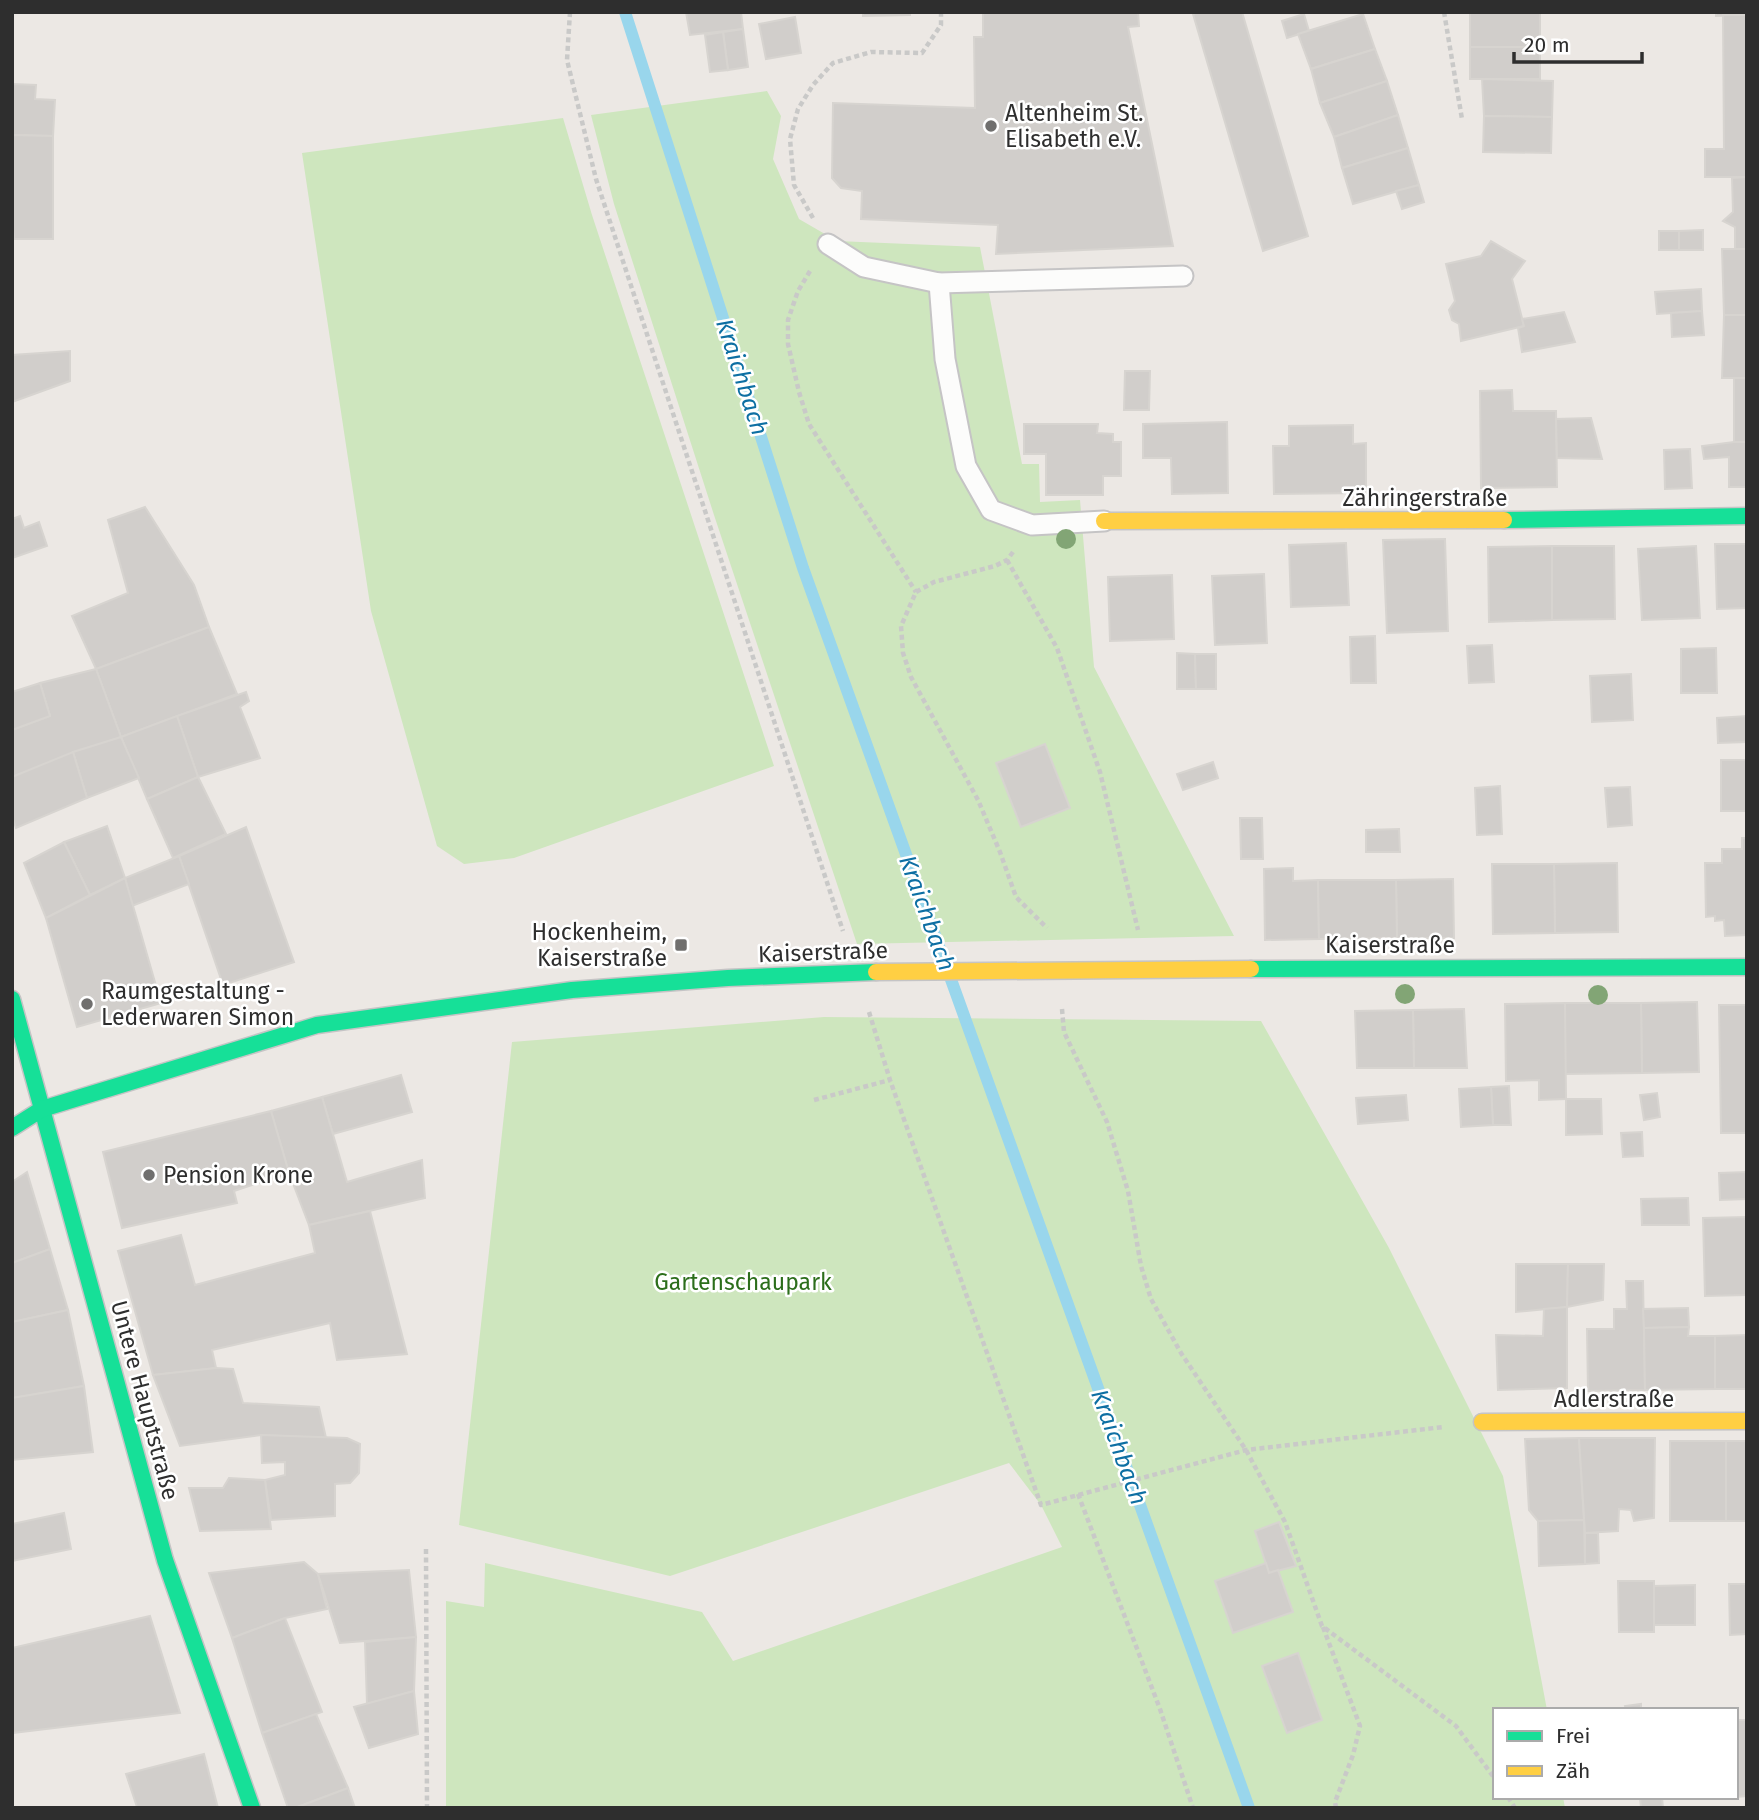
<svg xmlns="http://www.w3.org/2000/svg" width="1759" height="1820" viewBox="0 0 1759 1820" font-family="'Fira Sans',sans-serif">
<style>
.green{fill:#cee6be}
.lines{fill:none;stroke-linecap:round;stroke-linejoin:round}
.stream{stroke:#99d6ec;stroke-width:12}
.building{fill:#d1cecb;stroke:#d7d4d0;stroke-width:2}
.lane-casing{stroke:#c5c4c5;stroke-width:23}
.fast-casing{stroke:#c5c4c5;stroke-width:19}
.slow-casing{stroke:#c5c4c5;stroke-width:19}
.path{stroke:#c9c9c8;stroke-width:4.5;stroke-dasharray:5 3.5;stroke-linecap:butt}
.lane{stroke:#fcfcfb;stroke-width:19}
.fast{stroke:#16e098;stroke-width:16}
.slow{stroke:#ffcf43;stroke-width:16}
.tree{fill:#82a575}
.poi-dot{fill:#706f6e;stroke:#fff;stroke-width:2.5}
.labels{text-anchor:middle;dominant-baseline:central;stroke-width:5;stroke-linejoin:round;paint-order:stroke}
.poi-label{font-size:23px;fill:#2e2e2e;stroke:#fff;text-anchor:start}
.street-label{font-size:23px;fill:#2e2e2e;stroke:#fff}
.park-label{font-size:23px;fill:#2c6e1b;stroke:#fff}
.water-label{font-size:24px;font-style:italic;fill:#0d6fa3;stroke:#fff}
</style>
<rect width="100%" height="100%" fill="#ece8e4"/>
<g class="green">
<path d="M767 91 781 116 773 159 799 219 837 241 980 247 1022 464H1039L1040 502 1080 500 1094 667 1234 936 857 944 714 515 614 204 591 115Z"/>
<path d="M563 118 592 215 774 766 514 858 464 864 437 846 371 611 302 153Z"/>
<path d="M824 1017 1261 1021 1389 1248 1503 1476 1547 1710H1495V1797H1563L1565 1808H446V1601L484 1607 485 1563 702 1612 733 1661 1062 1547 1041 1505 1009 1463 670 1576 459 1525 512 1042Z"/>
</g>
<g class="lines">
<path class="stream" d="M625 12 803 568 1249 1808"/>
</g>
<g class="building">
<path d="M686 12H741L743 29 690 35Z"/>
<path d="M863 12H910V15L863 16Z"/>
<path d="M983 12H1138L1139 26 1128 27 1173 246 996 254 998 225 861 219 862 191 841 188 832 178 833 103 975 108 974 37H983Z"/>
<path d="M1198 12H1242L1308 236 1263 251 1193 14Z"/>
<rect x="1470" y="12" width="70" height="35"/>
<path d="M1716 12H1747V15L1716 16Z"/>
<path d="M1304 14 1309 31 1287 38 1282 21Z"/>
<path d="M1363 14 1375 49 1311 69 1298 34Z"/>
<path d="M1723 15H1747V177H1705V149H1724Z"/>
<path d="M795 17 801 53 766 59 759 24Z"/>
<path d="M743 29 748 67 728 70 723 32Z"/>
<path d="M723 32 728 70 710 72 705 35Z"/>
<rect x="1470" y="47" width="70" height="32"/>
<path d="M1375 49 1387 81 1320 103 1311 69Z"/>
<path d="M1482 79 1553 81 1552 117 1484 116Z"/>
<path d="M1387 81 1398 115 1334 137 1320 103Z"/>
<path d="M12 84 36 85 35 99 55 100 53 136 12 135Z"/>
<path d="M1398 115 1408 148 1342 168 1334 137Z"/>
<path d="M1484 116 1552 117 1551 153 1483 152Z"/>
<path d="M12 135 53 136V239H14L12 221Z"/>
<path d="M1408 148 1419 185 1353 204 1342 168Z"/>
<path d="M1747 177V249H1735V227L1723 221 1733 212 1732 178Z"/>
<path d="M1419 185 1424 202 1402 209 1396 191Z"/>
<path d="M1703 230V250H1679V231Z"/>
<rect x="1659" y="231" width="20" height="19"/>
<path d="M1491 241 1525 261 1512 279 1524 326 1461 341 1459 324 1452 320 1449 310 1455 301 1446 264 1481 256Z"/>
<path d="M1722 249H1747V315H1724Z"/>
<path d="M1701 289 1702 311 1657 314 1655 292Z"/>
<path d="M1702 311 1704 335 1672 337 1671 313Z"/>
<path d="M1564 312 1575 342 1522 352 1518 328 1524 326 1522 319Z"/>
<path d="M1724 315H1747V378H1722Z"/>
<path d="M70 351V381L12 402V355Z"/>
<path d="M1125 371H1150L1149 410H1124Z"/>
<rect x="1734" y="378" width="13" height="64"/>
<path d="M1512 390 1513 411H1556L1557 487 1481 488 1480 391Z"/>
<path d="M1591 418 1602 459 1557 458 1556 419Z"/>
<path d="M1227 422 1228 493 1172 494 1171 458H1143V424Z"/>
<path d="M1024 424H1098L1097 433 1113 434V442H1121V476H1103V495H1046V454H1024Z"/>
<path d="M1353 425V444L1366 443V493L1274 494 1273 446H1289V426Z"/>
<path d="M1734 442H1747V487H1729V457L1704 459 1702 446Z"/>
<path d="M1690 449 1692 488 1665 489 1664 450Z"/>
<path d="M145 507 194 585 209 627 96 669 72 616 128 593 108 520Z"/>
<path d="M20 516 24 528 39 522 47 546 12 558V519Z"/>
<path d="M1445 539 1448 631 1387 633 1383 540Z"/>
<path d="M1346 543 1349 605 1291 607 1289 545Z"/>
<path d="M1715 544H1747V608L1717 609Z"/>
<path d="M1552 546V620L1489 622 1488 547Z"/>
<path d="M1552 546H1614L1615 619 1552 620Z"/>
<path d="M1696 546 1700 618 1642 620 1638 549Z"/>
<path d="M1264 574 1267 643 1215 645 1212 576Z"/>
<path d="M1172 575 1174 639 1110 641 1108 577Z"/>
<path d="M209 627 237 694 121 737 96 669Z"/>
<path d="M1375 636 1376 683H1351L1350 637Z"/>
<path d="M1492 645 1494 682 1469 683 1467 646Z"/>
<path d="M1716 648 1717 693H1681V649Z"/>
<path d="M1177 653 1195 654 1196 689H1177Z"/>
<path d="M1195 654H1216V689H1196Z"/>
<path d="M96 669 121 737 12 777V730L50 716 40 683Z"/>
<path d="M1631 674 1633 720 1592 722 1590 676Z"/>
<path d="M40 683 50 716 12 730V692Z"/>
<path d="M246 692 249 701 240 707 260 758 198 777 177 716Z"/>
<path d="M177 716 198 777 147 799 121 737Z"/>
<path d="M1747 716V742L1718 743 1717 718Z"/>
<path d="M121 737 139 778 87 798 73 752Z"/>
<path d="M1045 744 1070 808 1021 827 996 763Z"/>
<path d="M73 752 87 798 16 828 12 816V777Z"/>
<rect x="1721" y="760" width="26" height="51"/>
<path d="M1213 762 1218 778 1183 790 1177 774Z"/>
<path d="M198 777 226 834 173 858 147 799Z"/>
<path d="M1500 786 1502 834 1477 835 1475 788Z"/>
<path d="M1630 787 1632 825 1608 827 1605 788Z"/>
<path d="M1240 818H1262L1263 859H1241Z"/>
<path d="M107 826 125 878 90 895 64 842Z"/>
<path d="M246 827 294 962 223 985 179 856Z"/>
<path d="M1399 829 1400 852H1366V830Z"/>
<path d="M1742 838H1747V935L1725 936 1724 920 1715 921V916L1706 917 1705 863H1722V849H1742Z"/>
<path d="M64 842 90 895 46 918 24 863Z"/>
<path d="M179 856 189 884 132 906 125 878Z"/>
<path d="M1617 863 1618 932 1555 933 1554 864Z"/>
<path d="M1492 864H1554L1555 933 1493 934Z"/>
<path d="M1293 868V881L1318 880 1319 939 1265 940 1264 869Z"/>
<path d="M125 878 161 1003 77 1027 46 918Z"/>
<path d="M1453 879 1454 938H1397L1396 880Z"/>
<path d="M1318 880H1396L1397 938 1319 939Z"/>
<path d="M1697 1002 1699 1072 1642 1073 1641 1003Z"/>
<path d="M1565 1003H1641L1642 1073 1565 1074Z"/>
<path d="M1565 1003 1566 1099 1539 1100V1080L1506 1081 1505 1004Z"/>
<path d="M1719 1005H1747V1133H1721Z"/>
<path d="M1464 1009 1467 1068H1414L1413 1010Z"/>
<path d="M1413 1010 1414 1068H1357L1355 1011Z"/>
<path d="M401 1075 412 1112 333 1134 322 1097Z"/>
<path d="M1509 1086 1511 1125H1493L1491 1087Z"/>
<path d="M1491 1087 1493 1125 1461 1127 1459 1089Z"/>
<path d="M1657 1093 1660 1117 1644 1120 1640 1095Z"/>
<path d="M1406 1095 1408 1120 1358 1124 1356 1098Z"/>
<path d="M322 1097 347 1182 422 1160 425 1198 309 1225 289 1173 271 1111Z"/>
<path d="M1566 1099H1601L1602 1134 1566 1135Z"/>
<path d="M271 1111 289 1173 234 1191 237 1203 122 1228 103 1152Z"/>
<path d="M1642 1132 1643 1156 1623 1157 1621 1133Z"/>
<path d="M27 1172 50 1249 12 1263V1182Z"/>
<path d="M1747 1172V1199L1720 1200 1719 1173Z"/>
<path d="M1688 1198 1689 1225H1642L1641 1199Z"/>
<path d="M370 1211 407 1354 337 1360 330 1323 212 1350 216 1368 153 1375 118 1251 181 1235 195 1285 315 1253 309 1225Z"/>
<path d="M1747 1217V1295L1705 1296 1703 1218Z"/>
<path d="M50 1249 68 1310 12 1322V1263Z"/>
<path d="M1516 1264H1568L1567 1307 1516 1312Z"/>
<path d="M1568 1264H1604L1603 1300 1567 1307Z"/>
<path d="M1626 1281H1643L1645 1390 1588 1391 1587 1329H1614V1309H1627Z"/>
<path d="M1567 1307V1388L1498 1390 1496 1335 1543 1336 1544 1309Z"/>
<path d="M1688 1308 1689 1327 1644 1328 1643 1309Z"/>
<path d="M68 1310 84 1386 12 1398V1322Z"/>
<path d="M1689 1327 1688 1336H1715V1389L1645 1390 1644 1328Z"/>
<path d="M1747 1335V1389H1715V1336Z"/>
<path d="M216 1368 233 1369 243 1403 319 1407 326 1438 261 1435 180 1446 153 1375Z"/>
<path d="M84 1386 93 1452 12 1460V1398Z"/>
<path d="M261 1435 347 1438 360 1444 359 1473 350 1483 335 1484V1516L271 1520 265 1480 285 1475V1462L262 1463Z"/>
<path d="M1579 1438 1584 1520 1538 1521 1529 1510 1525 1439Z"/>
<path d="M1579 1438H1655L1654 1518 1634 1521 1631 1510 1619 1509 1618 1531 1585 1533Z"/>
<rect x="1670" y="1441" width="56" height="80"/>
<rect x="1726" y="1441" width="21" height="80"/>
<path d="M229 1478 265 1480 271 1529 200 1531 189 1488H223Z"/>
<path d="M64 1513 71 1549 12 1561V1524Z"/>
<path d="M1584 1520 1585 1564 1539 1566 1538 1521Z"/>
<path d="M1279 1522 1296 1566 1269 1573 1255 1531Z"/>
<path d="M1585 1533H1598L1599 1563 1585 1564Z"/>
<path d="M304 1562 318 1574 327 1609 285 1618 232 1638 209 1573Z"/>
<path d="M1266 1563 1269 1573 1278 1570 1293 1612 1233 1633 1215 1581Z"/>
<path d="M409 1570 416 1637 340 1643 318 1574Z"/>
<path d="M1618 1581H1654V1632H1619Z"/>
<path d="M1729 1584H1747V1634L1730 1635Z"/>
<path d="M1695 1585V1625H1654V1586Z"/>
<path d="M150 1616 180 1713 12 1733V1648Z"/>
<path d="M285 1618 322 1712 262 1733 232 1638Z"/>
<path d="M416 1637 414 1691 367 1704 365 1642Z"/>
<path d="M1298 1653 1322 1720 1287 1733 1262 1666Z"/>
<path d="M414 1691 418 1734 369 1748 354 1707Z"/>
<path d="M1641 1704V1710H1626L1625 1706Z"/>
<path d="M316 1714 348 1788 295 1808H288L262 1733Z"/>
<path d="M1738 1720H1747V1796L1736 1797Z"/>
<path d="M204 1754 218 1808H132L137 1807 126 1774Z"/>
<path d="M348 1788 355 1808H295Z"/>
<path d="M1574 1797H1629V1798L1574 1799Z"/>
<path d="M1640 1797H1662L1663 1808H1641Z"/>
</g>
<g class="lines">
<g class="lane-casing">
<g id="lane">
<path d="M828 244 864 267 939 283"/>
<path d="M1104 521 1032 525 991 510 966 466 945 359 939 283 1183 276"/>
</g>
</g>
<g class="fast-casing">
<g id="fast">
<path d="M1504 520 1747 516"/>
<path d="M1251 969 1747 967"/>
<path d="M12 999 165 1560 252 1808"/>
<path d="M12 1128 42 1109 317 1025 572 990 728 978 876 972"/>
</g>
</g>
<g class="slow-casing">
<g id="slow">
<path d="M1104 521 1504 520"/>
<path d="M876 972 1251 969"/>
<path d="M1482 1422 1747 1421"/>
</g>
</g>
<g class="path">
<path d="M570 12 567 60 596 179 843 931"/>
<path d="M1444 12 1462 119"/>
<path d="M813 218 794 185 790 139 798 109 813 85 833 63 871 52 922 53 941 25V12"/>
<path d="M810 271 798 291 788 320V344L799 392 809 424 916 592"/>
<path d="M1013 552 1007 560 995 566 934 582 916 592 901 626 903 653 911 677 978 800 1000 852 1016 897 1047 928"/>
<path d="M1007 560 1057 648 1100 772 1138 930"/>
<path d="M1062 1009 1064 1032 1107 1122 1128 1191 1141 1266 1151 1299 1181 1353 1246 1450 1285 1522 1322 1626 1456 1726 1495 1779"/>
<path d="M869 1012 890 1080 1041 1505 1246 1450 1443 1427"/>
<path d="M814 1100 890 1080"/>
<path d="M1078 1494 1160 1709 1193 1808"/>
<path d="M426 1549 427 1808"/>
<path d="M1323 1627 1360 1726 1353 1755 1335 1802 1336 1808"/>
<path d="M1508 1797 1515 1808"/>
</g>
<use href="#lane" class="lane"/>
<use href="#fast" class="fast"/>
<use href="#slow" class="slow"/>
</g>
<g class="tree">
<circle cx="1066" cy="539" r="10"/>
<circle cx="1405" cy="994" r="10"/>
<circle cx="1598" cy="995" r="10"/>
</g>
<g class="poi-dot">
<circle cx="991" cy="126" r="7"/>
<rect x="674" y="938" width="14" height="14" rx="3.5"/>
<circle cx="87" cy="1004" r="7"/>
<circle cx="149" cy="1175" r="7"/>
</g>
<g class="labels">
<g class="poi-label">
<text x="1005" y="113">Altenheim St.<tspan x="1005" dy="26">Elisabeth e.V.</tspan></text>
<text x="667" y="932" text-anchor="end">Hockenheim,<tspan x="667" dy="26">Kaiserstraße</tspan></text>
<text x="101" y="991">Raumgestaltung -<tspan x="101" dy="26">Lederwaren Simon</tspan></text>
<text x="163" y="1175">Pension Krone</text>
</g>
<g class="street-label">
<text x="1425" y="498">Zähringerstraße</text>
<text x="1390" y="945">Kaiserstraße</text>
<text transform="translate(823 952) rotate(-2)">Kaiserstraße</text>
<text x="1614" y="1399">Adlerstraße</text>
<text transform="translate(145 1400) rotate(75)">Untere Hauptstraße</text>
</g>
<g class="park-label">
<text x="743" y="1282">Gartenschaupark</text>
</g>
<g class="water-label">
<text transform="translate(742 377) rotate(72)">Kraichbach</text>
<text transform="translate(927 913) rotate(70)">Kraichbach</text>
<text transform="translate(1119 1447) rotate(70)">Kraichbach</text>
</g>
</g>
<rect width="1759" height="1820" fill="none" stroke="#2e2e2e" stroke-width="28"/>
<rect x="1493" y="1708" width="245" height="91" fill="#ffffff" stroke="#ababab" stroke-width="2"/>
<rect x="1507" y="1731" width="35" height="10" fill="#16e098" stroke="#ababab" stroke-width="2"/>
<text x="1556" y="1743" font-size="21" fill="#2e2e2e">Frei</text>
<rect x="1507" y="1766" width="35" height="10" fill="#ffcf43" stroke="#ababab" stroke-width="2"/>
<text x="1556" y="1778" font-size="21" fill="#2e2e2e">Zäh</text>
<path d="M1514 52v10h128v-10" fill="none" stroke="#2e2e2e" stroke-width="3.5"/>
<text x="1524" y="52" font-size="21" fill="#2e2e2e" stroke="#ffffff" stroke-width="5" paint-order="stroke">20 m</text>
</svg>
